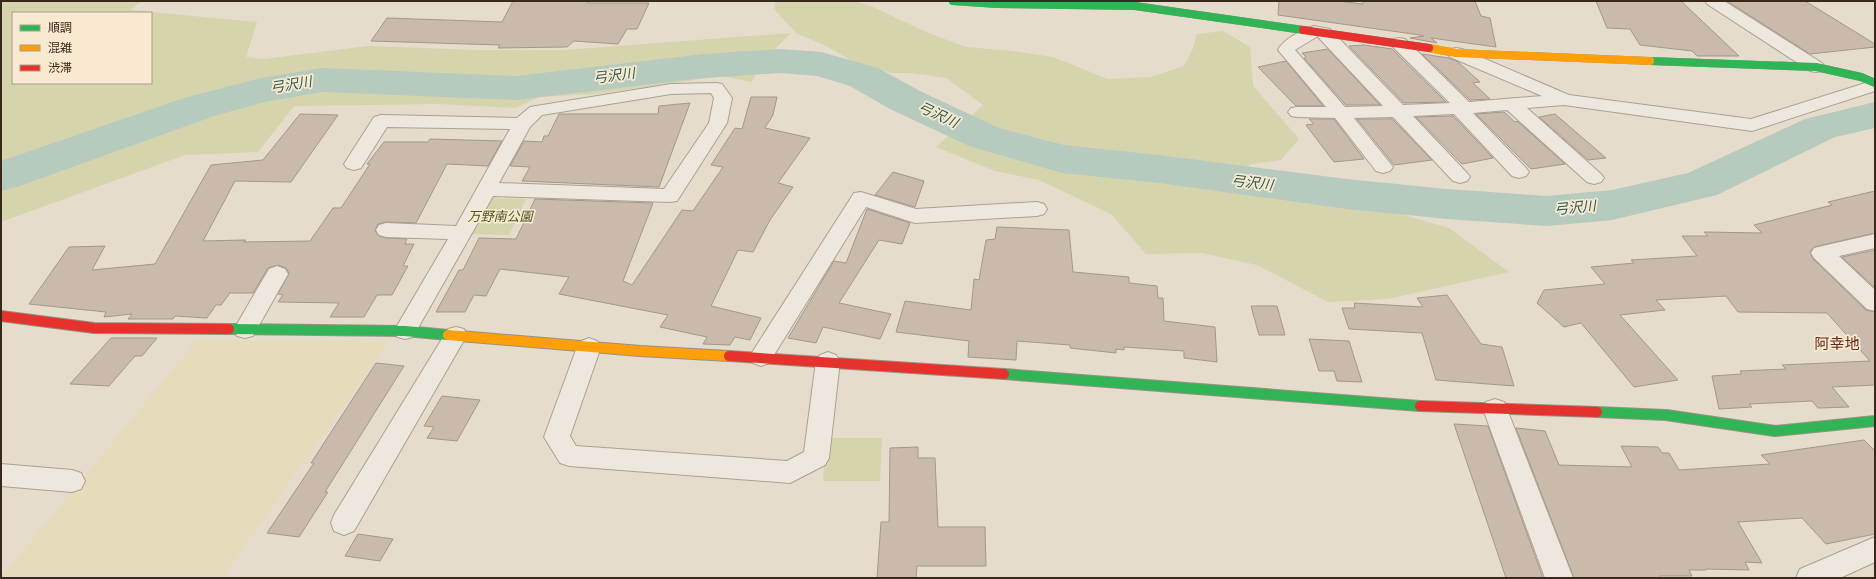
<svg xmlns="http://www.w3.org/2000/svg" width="1876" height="579" viewBox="0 0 1876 579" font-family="'Times New Roman','Noto Sans JP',serif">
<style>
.farmland{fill:#e6dbba}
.green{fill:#d6d4ad;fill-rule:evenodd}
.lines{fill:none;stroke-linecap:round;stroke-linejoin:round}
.river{fill:#b7cabe;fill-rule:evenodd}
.building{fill:#c9baac;stroke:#a5978a}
.street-casing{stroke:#aaa195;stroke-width:2}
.fast-far1-casing{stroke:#999085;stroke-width:8}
.fast-casing{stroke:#999085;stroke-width:12}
.slow-far1-casing{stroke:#999085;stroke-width:8}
.slow-casing{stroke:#999085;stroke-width:12}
.jam-far1-casing{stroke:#999085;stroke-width:8}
.jam-casing{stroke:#999085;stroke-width:12}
.street{fill:#ede7dd;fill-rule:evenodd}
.fast-far1{stroke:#30b455;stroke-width:8}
.fast{stroke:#30b455;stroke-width:10}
.slow-far1{stroke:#ff9f0a;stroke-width:8}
.slow{stroke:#ff9f0a;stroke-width:10}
.jam-far1{stroke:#e5322d;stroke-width:8}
.jam{stroke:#e5322d;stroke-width:10}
.labels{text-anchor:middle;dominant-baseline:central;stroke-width:3.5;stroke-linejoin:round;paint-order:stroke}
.park-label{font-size:13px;font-style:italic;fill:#4b5622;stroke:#f7ead0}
.water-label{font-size:14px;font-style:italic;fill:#2b5954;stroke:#f7ead0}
.quarter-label{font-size:15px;fill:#67271a;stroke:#f7ead0}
</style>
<rect width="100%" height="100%" fill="#e5dccb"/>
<path class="farmland" d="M197 340 389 341 222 578H1Z"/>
<g class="green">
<path d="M1 1H143L130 10 257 22 246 57 264 59 368 46 477 50H564L791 33 771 53 751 82 723 76 595 94 539 97 516 108 439 104 294 106 258 152 185 155 1 222ZM13 13H151V83H13Z"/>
<path d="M776 1H853L869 5 926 32 966 47 1012 51 1053 57 1108 79 1151 77 1184 66 1192 51 1197 34 1223 31 1250 47 1253 86 1299 139 1281 160 1251 164 1211 190 1322 191 1449 228 1509 272 1388 299 1328 302 1257 265 1202 253 1146 254 1111 214 1039 180 995 171 936 147 983 105 946 78 911 73H892L855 63 828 47 796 33 774 9Z"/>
<path d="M490 198 526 199 509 235 472 234Z"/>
<path d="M826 438H882L880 481H823Z"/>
</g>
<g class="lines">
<path class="river" d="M780 49 821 52 878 68 920 91 999 128 1064 145 1159 155 1347 179 1447 189 1547 196 1612 190 1688 173 1805 119 1875 102V128L1835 137 1717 195 1612 220 1547 226 1447 219 1347 209 1159 183 1062 173 969 146 890 109 850 86 817 76 780 73 704 78 516 100 322 92 265 102 214 116 17 187 1 191V161L184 98 261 78 322 68 516 76 704 54Z"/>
</g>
<g class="building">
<path d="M513 1H588V3H649L637 29H627L618 44 574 41 567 47 498 48 500 45 371 41 387 18 502 22Z"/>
<path d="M1279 1H1338L1363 4V1H1475L1481 16 1490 18 1496 47 1431 38 1437 43 1410 38 1424 36 1420 35 1278 15Z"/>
<path d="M1596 1H1681L1739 56H1697L1692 51 1640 45 1630 29 1607 28Z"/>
<path d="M1727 1H1805L1875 44V47L1810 54Z"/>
<path d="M1364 45 1392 49 1446 102 1404 103 1349 46Z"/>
<path d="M1328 49 1380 105H1346L1304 58 1306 57 1302 53Z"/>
<path d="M1422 54 1449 58 1458 62 1480 82 1473 83 1490 99 1470 100Z"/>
<path d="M1286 61 1323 106H1296L1258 67Z"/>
<path d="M751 97H777L773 115 765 128 810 138 778 183 793 187 770 220 753 252 738 250 711 306 761 318 750 340 735 337 730 345 703 344 707 337 660 327 668 315 559 294 569 277 500 269 486 296 474 295 465 312H436L459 270H463L479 238 516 239 535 199 653 203 623 281 632 285 682 210 693 211 723 167 711 165 735 128 742 129Z"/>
<path d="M690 103 659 187 522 181 530 167 510 166 524 141 542 142 544 136H548L559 114H658L659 106Z"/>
<path d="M1504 112 1515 122 1517 121 1565 164 1531 169 1476 114Z"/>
<path d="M300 114 338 115 291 182 235 181 203 241 246 240 244 242 310 241 333 208H341L370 164H367L384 142H428L430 139 502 141 488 166 447 164 416 223 386 222 378 224 375 231 379 236 386 238 407 239 405 244H414L403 266H408L392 295H377L364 317H330L339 303 278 302 283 295 278 294 289 273 286 268 278 265 268 268 253 293H230L221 305H216L207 318 175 316 173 319H128L132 314 104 317 106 312 29 304 69 247 105 246 92 270 155 264 211 165 263 160Z"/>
<path d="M1555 114 1606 158 1588 160 1539 117Z"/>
<path d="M1453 116 1493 158 1462 164 1416 117Z"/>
<path d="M1309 119H1334L1364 159 1334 162 1306 125 1314 124Z"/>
<path d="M1357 119H1392L1432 160 1394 165Z"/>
<path d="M893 172 924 181 915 207 875 195Z"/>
<path d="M1875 191V233L1814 247 1810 252 1813 259 1866 310 1875 312V385L1832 387 1849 407 1818 408 1812 401 1749 404 1752 407 1719 409 1712 376 1742 374 1740 371 1786 369 1782 365 1870 361 1827 313 1738 312 1726 296 1656 300 1665 310 1620 315 1678 380 1634 387 1581 323 1564 327 1537 303 1544 290 1605 284 1591 267 1634 263 1631 260 1697 256 1682 236H1708L1704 232 1762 233 1754 225 1832 205 1828 202Z"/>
<path d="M867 209 910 223 902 244 879 240 839 303 891 314 880 339 823 327 816 343 788 338 834 261 846 263Z"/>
<path d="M997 227 1069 230 1073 272 1129 277V283L1157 286 1158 298H1163L1164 321 1215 327 1217 362 1184 358V351L1124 347V350L1116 349V353L1070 348V345L1017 341 1016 360 968 357 969 341 896 332 905 301 971 310 974 279 979 280 986 240 995 239Z"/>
<path d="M1875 250V288L1842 257Z"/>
<path d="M1447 295 1481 344 1502 347 1514 386 1436 380 1422 333 1349 329 1342 308H1355L1354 303 1423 307 1417 298Z"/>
<path d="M1251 306H1277L1285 335H1259Z"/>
<path d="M111 338H157L142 356H135L109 386 70 384Z"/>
<path d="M1309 339 1349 341 1362 382 1337 381 1334 371H1319Z"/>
<path d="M376 363 404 366 325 492H328L299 537 267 533 314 463H311Z"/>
<path d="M442 396 480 400 457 441 427 438 434 427 424 426Z"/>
<path d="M1454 424 1488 426 1543 578H1506Z"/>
<path d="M1516 428 1545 431 1559 465 1632 467 1621 446 1658 447 1662 453H1669L1679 470 1770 464 1761 455 1864 440 1875 451V534L1826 544 1802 518 1738 522 1762 563 1745 562 1749 570 1706 569V570H1689L1692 576H1659L1660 578H1574Z"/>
<path d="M918 447V458H935L938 527H985L986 566H917L916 578H877L881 522H889L890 448Z"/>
<path d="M358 534 393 539 380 561 345 556Z"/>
</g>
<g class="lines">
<g class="street-casing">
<g id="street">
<path d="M1705 1H1724L1822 63 1825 67 1822 71 1816 72 1810 71 1707 4Z"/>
<path d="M1314 26 1330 29 1403 105 1450 103 1393 47 1391 43 1393 39 1399 38 1405 39 1469 102 1542 96 1450 57 1448 53 1450 49 1456 48 1462 49 1569 95 1751 119 1875 80V91L1752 131 1564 105 1527 108 1601 174 1604 178 1601 182 1594 184 1587 182 1507 110 1473 113 1526 168 1529 172 1526 176 1519 178 1512 176 1454 114 1413 116 1467 173 1470 177 1467 181 1460 183 1453 181 1393 117 1354 118 1393 167 1390 171 1383 173 1376 171 1335 118 1297 117 1291 116 1288 112 1291 108 1297 107H1326L1278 50C1283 40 1302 29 1314 26ZM1318 36V37L1383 106 1345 107 1295 50Z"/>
<path d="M716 83 722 84 732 98 727 123 677 201 670 202 493 196 413 337 405 339 397 337 394 331 448 239 386 237 379 235 376 230 379 225 386 223 456 226 510 129 387 127 361 168 354 170 347 168 344 164 374 117 381 115 517 118 530 107 536 106 671 84ZM711 93 714 98 709 123 664 189 499 183 530 127 542 115 671 94Z"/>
<path d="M861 192 916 209 1037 202 1044 204 1047 209 1044 214 1037 216 915 223 866 207 769 363 761 366 753 363 749 357 753 351 854 193Z"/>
<path d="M1875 234V248L1839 256 1875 290V311L1867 309 1814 258 1811 253 1814 248Z"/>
<path d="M277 266 285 269 288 274 253 336 245 338 237 336 234 330 237 324 269 269Z"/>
<path d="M456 327 464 329 467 335 354 531 344 535 334 531 331 523 334 515 448 329Z"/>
<path d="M589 338 597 341 601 347 570 436 576 446 787 461 804 452 816 361 820 355 828 352 836 355 840 361 829 458 825 465 790 483 569 466 560 463 544 437 577 347 581 341Z"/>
<path d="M1495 399 1504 402 1507 409 1573 578H1545L1483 409 1486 402Z"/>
<path d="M1 464 72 470 81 473 85 481 81 489 72 492 1 486Z"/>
<path d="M1875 537V562L1840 578H1796L1800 569Z"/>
</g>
</g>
<g class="fast-far1-casing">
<g id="fast-far1">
<path d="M953 1 997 4 1135 6 1303 30"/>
<path d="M1650 61 1816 67 1861 77 1875 83"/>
</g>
</g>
<g class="fast-casing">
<g id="fast">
<path d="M229 329 405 331 448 335"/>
<path d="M1004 374 1420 406"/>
<path d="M1597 412 1666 415 1775 431 1875 421"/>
</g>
</g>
<g class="slow-far1-casing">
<path id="slow-far1" d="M1429 48 1456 53 1650 61"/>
</g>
<g class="slow-casing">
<path id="slow" d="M448 335 640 351 729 356"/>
</g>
<g class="jam-far1-casing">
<path id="jam-far1" d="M1303 30 1429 48"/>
</g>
<g class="jam-casing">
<g id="jam">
<path d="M1 316 94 328 229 329"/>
<path d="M729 356 1004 374"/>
<path d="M1420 406 1597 412"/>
</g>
</g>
<use href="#street" class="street"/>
<use href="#fast-far1" class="fast-far1"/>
<use href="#fast" class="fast"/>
<use href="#slow-far1" class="slow-far1"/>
<use href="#slow" class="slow"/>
<use href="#jam-far1" class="jam-far1"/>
<use href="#jam" class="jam"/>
</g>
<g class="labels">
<g class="park-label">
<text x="500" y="216">万野南公園</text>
</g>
<g class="water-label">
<text transform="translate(614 76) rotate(-7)">弓沢川</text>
<text transform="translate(291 85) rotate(-9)">弓沢川</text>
<text transform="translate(938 115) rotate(25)">弓沢川</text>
<text transform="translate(1252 183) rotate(7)">弓沢川</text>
<text transform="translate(1575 208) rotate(-5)">弓沢川</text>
</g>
<g class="quarter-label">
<text x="1837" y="344">阿幸地</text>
</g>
</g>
<rect width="1876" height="579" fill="none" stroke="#39291c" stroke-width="4"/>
<rect x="12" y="12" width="140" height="72" fill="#f7ead0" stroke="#ab9d88"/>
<rect x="20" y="25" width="20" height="6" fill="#30b455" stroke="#ab9d88"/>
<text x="48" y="32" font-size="12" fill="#39291c">順調</text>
<rect x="20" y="45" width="20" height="6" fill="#ff9f0a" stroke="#ab9d88"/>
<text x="48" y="52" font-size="12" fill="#39291c">混雑</text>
<rect x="20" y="65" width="20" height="6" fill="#e5322d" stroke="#ab9d88"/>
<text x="48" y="72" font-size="12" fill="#39291c">渋滞</text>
</svg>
